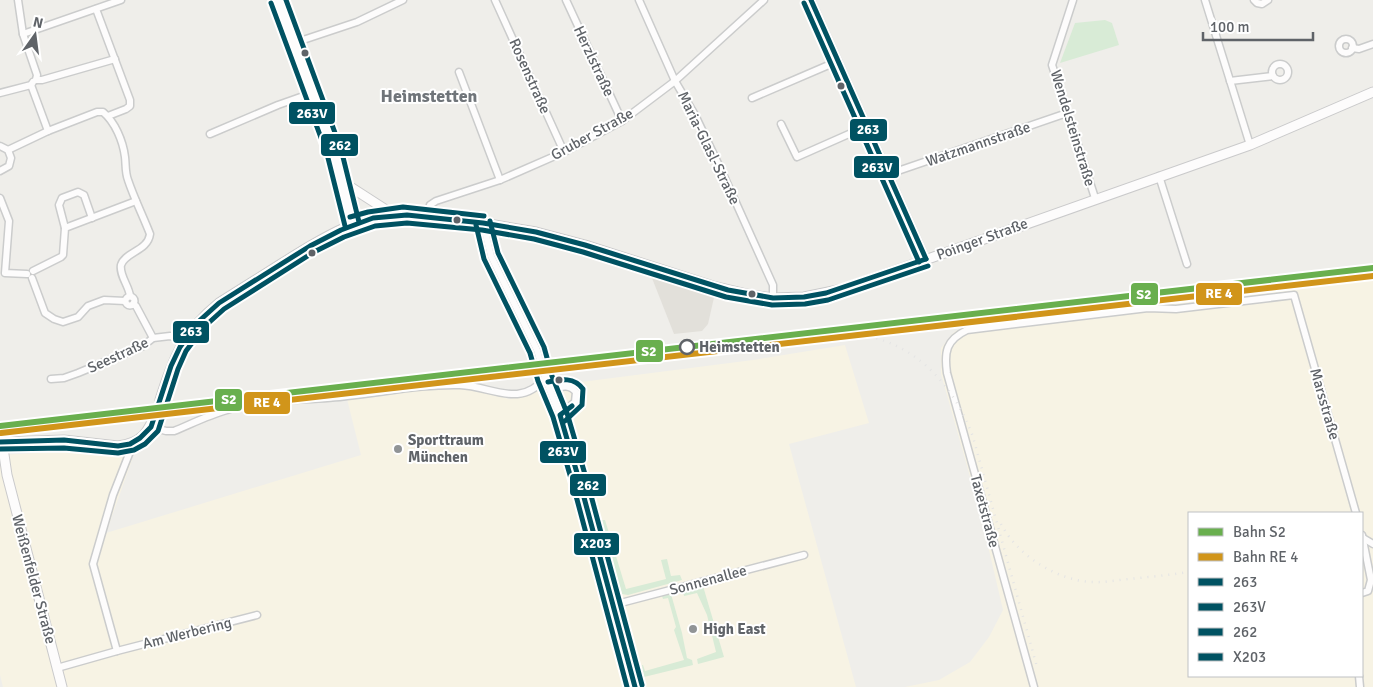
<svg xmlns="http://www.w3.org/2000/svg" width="1373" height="687" viewBox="0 0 1373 687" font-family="Signika,sans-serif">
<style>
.commercial{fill:#f7f3e4;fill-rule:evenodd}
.education{fill:#e2e0da}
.green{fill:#d8ebd6}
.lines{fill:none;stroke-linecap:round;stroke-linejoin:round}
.street-casing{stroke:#cbcccc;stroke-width:9}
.secondary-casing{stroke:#cacacb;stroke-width:11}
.street{stroke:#fdfcfc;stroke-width:6}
.secondary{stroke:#fdfcfc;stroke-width:9}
.rail{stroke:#e4e4e4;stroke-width:2.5;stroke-dasharray:1 6;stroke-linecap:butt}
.bus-1-casing{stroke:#fff;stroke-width:9}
.bus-2-casing{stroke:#fff;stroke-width:9}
.bus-3-casing{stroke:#fff;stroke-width:9}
.bus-4-casing{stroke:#fff;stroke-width:9}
.bus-1{stroke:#005262;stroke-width:5}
.bus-2{stroke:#005262;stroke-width:5}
.bus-3{stroke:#005262;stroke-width:5}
.bus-4{stroke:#005262;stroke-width:5}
.rail-1-casing{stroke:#fff;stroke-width:10}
.rail-2-casing{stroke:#fff;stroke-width:10}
.rail-1{stroke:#69af4e;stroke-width:6}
.rail-2{stroke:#d1951a;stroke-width:6}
.bus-dot{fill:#5f6368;stroke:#fff;stroke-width:2}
.stop-dot{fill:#fff;stroke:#5f6368;stroke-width:2.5}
.poi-dot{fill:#919496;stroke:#fff;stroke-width:2}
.labels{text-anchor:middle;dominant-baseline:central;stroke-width:4;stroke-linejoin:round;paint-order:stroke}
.street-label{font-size:15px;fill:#5f6368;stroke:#fff}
.stop-label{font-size:15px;font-weight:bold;fill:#5f6368;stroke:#fff;text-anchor:start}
.poi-label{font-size:15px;font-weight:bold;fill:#5f6368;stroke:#fff;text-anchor:start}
.quarter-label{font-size:18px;font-weight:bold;fill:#70757a;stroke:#fff}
.line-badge{stroke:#fff;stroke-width:2}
.badge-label{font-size:14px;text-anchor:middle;font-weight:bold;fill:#fff}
</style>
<rect width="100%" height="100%" fill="#efeeea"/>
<g class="commercial">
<path d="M1373 278V687H905L939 680 970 662 989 637 1003 610 980 512 941 374V348L953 333 967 323 1205 299ZM1189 513H1362V676H1189Z"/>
<path d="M845 345 869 423 789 444 856 687H3L0 675V455L71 451 119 454 132 460 106 533 361 455 347 399 439 387 461 388 510 399 532 392 542 387 753 360Z"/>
</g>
<path class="education" d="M650 273 715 293 708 324 702 331 674 334Z"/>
<g class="green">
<path d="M1105 20 1112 23 1119 45 1060 63 1075 23Z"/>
<path d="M601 520H605L626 589 666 579 661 560 667 559 671 576 680 575 682 580 628 595 622 594Z"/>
<path d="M703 586 724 657 698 664 697 659 716 652 707 615 697 593 684 596 683 590Z"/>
<path d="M671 594 682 633 687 658 692 660 693 665 644 677 642 665H643L645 671 684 660 674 630 676 627 668 598 663 599 662 596Z"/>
</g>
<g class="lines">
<g class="street-casing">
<g id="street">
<path d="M18 0 23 34 37 75 36 80"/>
<path d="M495 0 564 152"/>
<path d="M566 0 622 121"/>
<path d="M639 0 675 81 695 115 723 174 773 285V298"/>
<path d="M811 0 926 259"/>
<path d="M1073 0 1052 65 1095 198"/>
<path d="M1205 0 1250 145"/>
<path d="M1254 0 1257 3 1262 4 1268 0"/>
<path d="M96 9 130 100V106L126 109 108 116"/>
<path d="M23 34 121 0"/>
<circle cx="1346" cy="46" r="7"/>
<path d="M294 43 357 22 403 0"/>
<path d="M1352 48 1359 49 1373 44"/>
<circle cx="1280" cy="72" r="8"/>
<path d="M459 72 500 180"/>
<path d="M36 80H42L115 59"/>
<path d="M1230 81 1273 76"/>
<path d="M31 85 48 131"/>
<path d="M0 93 31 85 33 82"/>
<path d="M752 98 838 61"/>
<path d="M781 124 797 157 867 126"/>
<path d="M210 134 278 105 312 93"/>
<path d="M0 146 8 150 11 158 9 166 0 171"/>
<path d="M8 150 48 131 97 112H103C115 122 123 141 125 157 126 165 125 172 128 180 134 198 143 216 150 234 148 251 125 252 121 265 119 275 129 286 130 296"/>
<path d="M889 174 1067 113"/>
<path d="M1159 176 1187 264"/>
<path d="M0 198 9 221 5 273 27 274"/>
<path d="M427 216 430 205 436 201 500 180 564 152 622 121 675 81 764 0"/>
<path d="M483 223 491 256 537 350 545 378 560 415 582 490 635 687"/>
<path d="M65 228 59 205 62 198 78 192 84 195 92 218"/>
<path d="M33 271 61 257 63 255 65 228 136 201"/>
<path d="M32 278 45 313 54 319 63 322 78 317 88 306 104 300 125 301"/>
<circle cx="130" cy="301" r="4.5"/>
<path d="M133 304 136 306 153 338"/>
<path d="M51 379 64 378 78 373 143 346 153 338 170 336 185 340"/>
<path d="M550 389C560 387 569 383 576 392L575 402 560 415"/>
<path d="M151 427 166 431H174C191 424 209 415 227 410 261 398 310 401 347 396 385 392 423 384 460 385 491 386 520 409 545 378"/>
<path d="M1362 535 1371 580 1368 591 1362 593"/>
<path d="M1363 538 1373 544"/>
<path d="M613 605 804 555"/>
<path d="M117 651 93 564 113 495 131 449 130 444"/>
<path d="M57 668 117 651 257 615"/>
<path d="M1359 676 1360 687"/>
<path d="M1034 687 947 373C944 352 946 340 967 330L1148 308 1176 309 1294 295 1356 513"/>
</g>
</g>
<g class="secondary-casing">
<g id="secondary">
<path d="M278 0 334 152 352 224"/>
<path d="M343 184 349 186 394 215"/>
<path d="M160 400C173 358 184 331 219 303 240 290 260 277 281 264 319 240 360 213 407 215L483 223 536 232 585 245 713 286 751 295 773 298 804 297 843 289 1250 145 1373 92"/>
<path d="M2 441 7 475 62 687"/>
<path d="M0 442 64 440 118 446C142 443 149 432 156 411"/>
</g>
</g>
<use href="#street" class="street"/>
<use href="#secondary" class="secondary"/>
<g class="rail">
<path d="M807 332C824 332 841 331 858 334 916 343 954 385 973 437L1037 667"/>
<path d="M1001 524C1017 555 1056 580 1091 582 1103 583 1116 580 1129 579 1149 577 1169 575 1189 572"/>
</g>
<g class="bus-1-casing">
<g id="bus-1">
<path d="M811 0 926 259"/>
<path d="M0 442 64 440 118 446 130 444 140 438 151 427 171 366 180 347 198 322 219 303 310 246 341 230 373 218 407 215 483 223 536 232 585 245 728 290 773 298 804 297 826 293 926 259"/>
</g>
</g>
<g class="bus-2-casing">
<g id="bus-2">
<path d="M271 3 327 154 345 226"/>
<path d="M804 3 919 262"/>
<path d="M476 225 484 259 530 353 538 381 553 417 575 492 627 687"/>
<path d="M0 449 64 448 118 453 134 450 145 444 158 431 178 369 186 351 204 327 224 309 314 252 344 237 375 226 407 223 482 230 534 239 583 252 726 297 772 305 805 304 828 300 928 266"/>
</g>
</g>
<g class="bus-3-casing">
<g id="bus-3">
<path d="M286 0 341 149 359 222"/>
<path d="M350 217 368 212 403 207 484 216"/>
<path d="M490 221 498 253 544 347 552 376 567 413 589 488 642 685"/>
<path d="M548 382C562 379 574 377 583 389L582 405 565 421"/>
</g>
</g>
<g class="bus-4-casing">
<path id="bus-4" d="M572 406 560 415 582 490 635 687"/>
</g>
<use href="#bus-1" class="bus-1"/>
<use href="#bus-2" class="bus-2"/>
<use href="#bus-3" class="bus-3"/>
<use href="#bus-4" class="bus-4"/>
<g class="rail-1-casing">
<path id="rail-1" d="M0 426 1373 268"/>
</g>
<g class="rail-2-casing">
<path id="rail-2" d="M1 433 1373 276"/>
</g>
<use href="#rail-1" class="rail-1"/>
<use href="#rail-2" class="rail-2"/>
</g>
<g class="bus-dot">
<circle cx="305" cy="53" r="4.5"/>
<circle cx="841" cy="86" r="4.5"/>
<circle cx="457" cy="220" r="4.5"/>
<circle cx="312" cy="253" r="4.5"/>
<circle cx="752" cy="294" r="4.5"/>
<circle cx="559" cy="380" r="4.5"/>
</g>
<circle class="stop-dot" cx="687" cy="347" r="7"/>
<g class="poi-dot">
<circle cx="398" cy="449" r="5"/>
<circle cx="693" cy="629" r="5"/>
</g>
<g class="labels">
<g class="street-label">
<text transform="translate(594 61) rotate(65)">Herzlstraße</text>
<text transform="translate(530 76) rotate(66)">Rosenstraße</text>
<text transform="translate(1073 128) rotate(73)">Wendelsteinstraße</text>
<text transform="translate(592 134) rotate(-29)">Gruber Straße</text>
<text transform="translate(978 144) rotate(-19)">Watzmannstraße</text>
<text transform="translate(709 148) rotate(64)">Maria-Glasl-Straße</text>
<text transform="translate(982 239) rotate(-20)">Poinger Straße</text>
<text transform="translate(118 355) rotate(-25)">Seestraße</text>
<text transform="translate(1325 404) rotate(74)">Marsstraße</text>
<text transform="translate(985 511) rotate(75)">Taxetstraße</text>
<text transform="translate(34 579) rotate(75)">Weißenfelder Straße</text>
<text transform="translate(708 580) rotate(-15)">Sonnenallee</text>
<text transform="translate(187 633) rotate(-14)">Am Werbering</text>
</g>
<g class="stop-label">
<text x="699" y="347">Heimstetten</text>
</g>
<g class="poi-label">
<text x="408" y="440">Sporttraum<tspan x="408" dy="17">München</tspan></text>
<text x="703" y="629">High East</text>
</g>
<g class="quarter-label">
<text x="429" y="96">Heimstetten</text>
</g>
</g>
<g class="line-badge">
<rect x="288" y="101" width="48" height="24" rx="5" fill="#005262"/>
<rect x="849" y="118" width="39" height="24" rx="5" fill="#005262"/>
<rect x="320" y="133" width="39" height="24" rx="5" fill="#005262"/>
<rect x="853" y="155" width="47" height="24" rx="5" fill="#005262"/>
<rect x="1195" y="282" width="48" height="24" rx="5" fill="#d1951a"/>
<rect x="1130" y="282" width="29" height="24" rx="5" fill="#69af4e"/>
<rect x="172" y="320" width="38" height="24" rx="5" fill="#005262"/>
<rect x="635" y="339" width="29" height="24" rx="5" fill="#69af4e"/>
<rect x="214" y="388" width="29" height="24" rx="5" fill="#69af4e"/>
<rect x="243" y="391" width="48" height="24" rx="5" fill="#d1951a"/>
<rect x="539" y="440" width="48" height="24" rx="5" fill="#005262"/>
<rect x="569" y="473" width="38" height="24" rx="5" fill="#005262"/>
<rect x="573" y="532" width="47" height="24" rx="5" fill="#005262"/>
</g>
<g class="badge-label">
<text x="312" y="118">263V</text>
<text x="868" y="134">263</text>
<text x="340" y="150">262</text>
<text x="877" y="172">263V</text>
<text x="1219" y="298">RE 4</text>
<text x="1144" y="299">S2</text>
<text x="191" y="336">263</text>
<text x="649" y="356">S2</text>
<text x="229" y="404">S2</text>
<text x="267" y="407">RE 4</text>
<text x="563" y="456">263V</text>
<text x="588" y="490">262</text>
<text x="596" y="548">X203</text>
</g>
<rect x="1188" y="512" width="175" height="165" fill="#ffffff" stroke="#bfc1c3"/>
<rect x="1198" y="528" width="25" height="8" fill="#69af4e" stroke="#bfc1c3"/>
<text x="1233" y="537" font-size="15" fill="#5f6368">Bahn S2</text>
<rect x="1198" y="553" width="25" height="8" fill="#d1951a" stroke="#bfc1c3"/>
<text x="1233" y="562" font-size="15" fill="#5f6368">Bahn RE 4</text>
<rect x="1198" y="578" width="25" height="8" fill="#005262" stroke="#bfc1c3"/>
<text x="1233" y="587" font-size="15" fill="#5f6368">263</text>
<rect x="1198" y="603" width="25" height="8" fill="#005262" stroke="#bfc1c3"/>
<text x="1233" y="612" font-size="15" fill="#5f6368">263V</text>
<rect x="1198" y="628" width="25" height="8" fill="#005262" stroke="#bfc1c3"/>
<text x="1233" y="637" font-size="15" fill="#5f6368">262</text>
<rect x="1198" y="653" width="25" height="8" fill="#005262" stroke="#bfc1c3"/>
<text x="1233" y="662" font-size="15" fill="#5f6368">X203</text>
<g transform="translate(35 35) rotate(14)" stroke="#ffffff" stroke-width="4" paint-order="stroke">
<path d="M0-4L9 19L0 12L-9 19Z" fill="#5f6368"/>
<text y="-8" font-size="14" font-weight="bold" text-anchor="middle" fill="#5f6368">N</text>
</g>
<path d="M1203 32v8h110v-8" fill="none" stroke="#5f6368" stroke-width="2.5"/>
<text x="1210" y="32" font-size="15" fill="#5f6368" stroke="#ffffff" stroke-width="4" paint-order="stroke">100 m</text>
</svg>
